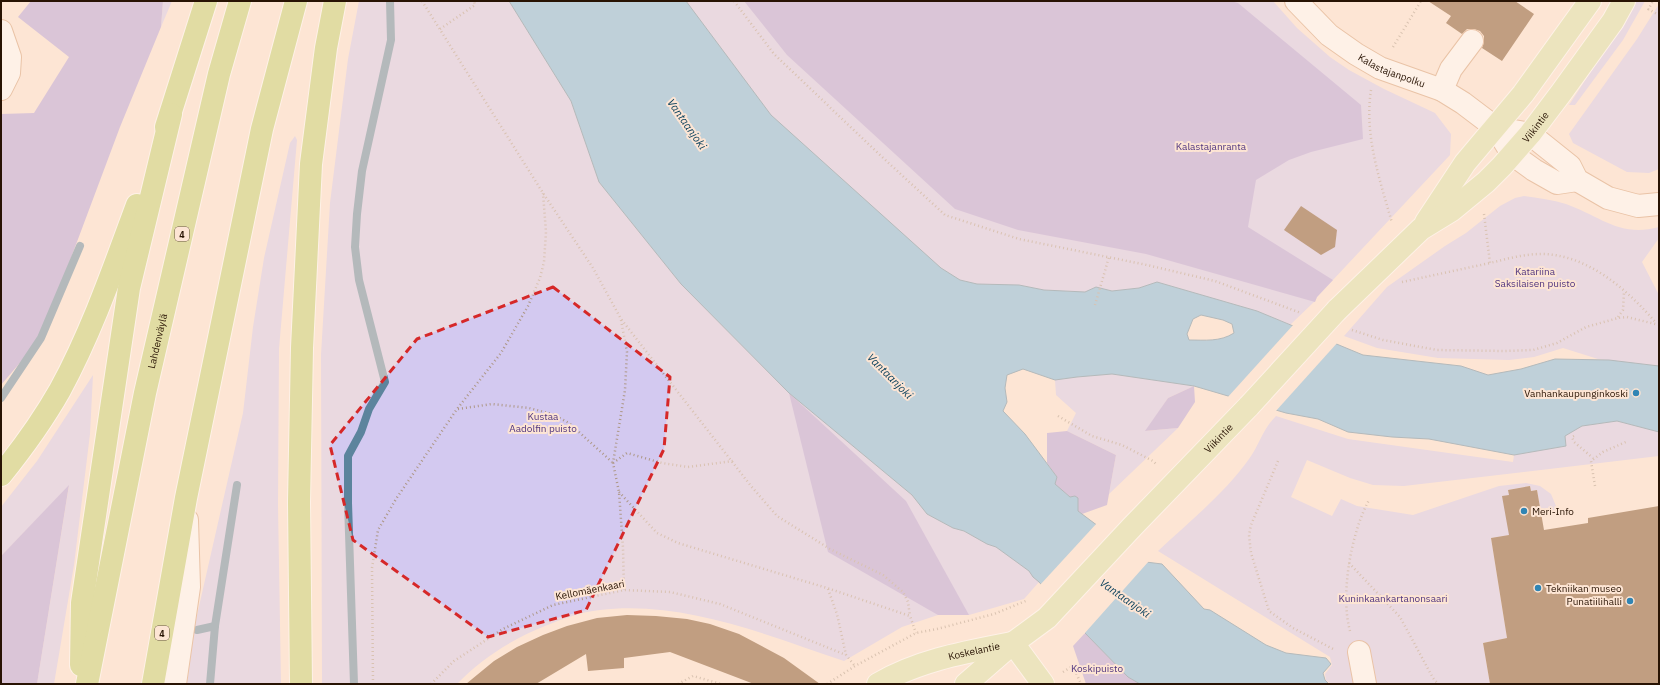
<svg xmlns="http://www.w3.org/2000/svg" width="1660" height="685" viewBox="0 0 1660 685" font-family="'IBM Plex Sans',sans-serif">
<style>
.green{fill:#d3c9f0}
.forest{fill:#b09edc}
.water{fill:#73b5df;stroke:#5c849d;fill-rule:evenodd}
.pier{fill:#fde5d4}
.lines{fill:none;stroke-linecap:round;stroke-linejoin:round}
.stream{stroke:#5c849d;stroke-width:8}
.building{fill:#78471d}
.minor-casing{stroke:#d29a71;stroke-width:24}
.major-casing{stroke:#fff;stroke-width:24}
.highway-casing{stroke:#fff;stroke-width:24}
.path{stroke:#ae9887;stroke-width:2.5;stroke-dasharray:1 3;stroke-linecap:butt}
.minor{stroke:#fff;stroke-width:22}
.major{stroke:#d8e3a4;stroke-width:22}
.highway{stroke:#bed068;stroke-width:22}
.major-bridge-casing{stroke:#fff;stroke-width:24;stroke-linecap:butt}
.major-bridge{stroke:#d8e3a4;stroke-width:22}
.marked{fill:none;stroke:#d62828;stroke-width:3;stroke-dasharray:8 5;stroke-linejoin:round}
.poi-dot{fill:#3085b4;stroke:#fde5d4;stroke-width:1.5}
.labels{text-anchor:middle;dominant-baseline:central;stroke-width:4;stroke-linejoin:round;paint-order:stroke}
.shield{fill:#fde5d4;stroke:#685242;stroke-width:1}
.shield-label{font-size:9px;font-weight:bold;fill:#281303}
.street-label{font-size:10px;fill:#281303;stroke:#fde5d4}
.park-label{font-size:10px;fill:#50357f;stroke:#fde5d4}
.poi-label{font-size:10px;fill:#281303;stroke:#fde5d4;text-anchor:end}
.water-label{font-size:11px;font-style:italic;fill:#0a415d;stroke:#fde5d4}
</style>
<rect width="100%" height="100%" fill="#fde5d4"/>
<g class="green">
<path d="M163 1H172L161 27Z"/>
<path d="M359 1H509L571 101 599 182 681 284 789 393 912 495 927 514 953 528 964 531 987 544 996 547 1029 571 1033 577 1039 582 1024 599 969 615H938L902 627 844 661C767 635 682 600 600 610 581 612 562 619 545 626 512 639 481 659 457 684H322L321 355 330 203 348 59Z"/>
<path d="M686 1H1273L1297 28 1330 57 1349 70 1384 89 1435 113 1451 134 1450 155 1317 297 1315 301 1290 325 1257 311 1157 282 1139 288 1112 291 1096 287 1085 292 1044 290 1019 285 977 284 960 280 941 268 771 115Z"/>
<path d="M1637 1H1645L1623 40 1575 105H1569Z"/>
<path d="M1659 4V169L1649 173 1627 172 1573 143 1569 134 1637 39Z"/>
<path d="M295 136 297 140 279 349 278 505 281 684H187L195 624 243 413 253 327 264 258 290 143Z"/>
<path d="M1524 196C1538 198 1553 200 1566 204 1600 216 1620 238 1659 227V238L1642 262 1659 295V366L1598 359 1563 348 1534 357 1509 360 1438 358 1377 348 1344 336 1387 287 1445 246 1466 233 1500 206 1515 198Z"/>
<path d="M1112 374 1194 386 1168 398 1146 431 1178 428 1109 494 1116 455 1067 431 1076 413 1056 395 1055 380 1077 377Z"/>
<path d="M93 375 90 434 74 565 54 684H37L69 486 1 556V507L37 461Z"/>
<path d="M1276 416 1348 439 1513 462 1514 455 1566 446 1565 436 1582 426 1617 421 1659 432V456L1404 486 1373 485 1350 478 1307 460 1291 497 1332 516 1341 499 1357 506 1413 515 1499 486 1526 483 1540 486 1551 494 1556 506 1553 514 1544 517 1541 512 1537 490 1531 491 1530 486 1508 490 1518 534 1491 538 1507 638 1483 643 1490 684H1331L1326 680 1325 674 1332 665 1330 657 1158 551C1188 523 1226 492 1249 459 1260 444 1262 430 1276 416Z"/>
</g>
<g class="forest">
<path d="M31 1H163L161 27 120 127 41 338 1 385V114L34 113 69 57 18 17Z"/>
<path d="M744 1H1231L1238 3 1361 105 1363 139 1311 152 1289 160 1256 180 1248 227 1333 280 1317 297 1315 302 1146 254 1018 230 955 209 787 55Z"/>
<path d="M1194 386 1195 402 1178 428 1145 431 1168 398Z"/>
<path d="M789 393 906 501 969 615H938L828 552Z"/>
<path d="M1067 431 1116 455 1107 505 1082 514 1078 511 1075 496 1070 497 1054 484 1057 477 1047 463V433Z"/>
<path d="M69 485 37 684H1V556Z"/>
<path d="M1085 633 1128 677 1140 684H1086L1073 646Z"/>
</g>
<path class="water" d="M509 1H686L771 115 941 268 960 280 977 284 1019 285 1044 290 1085 292 1096 287 1112 291 1139 288 1157 282 1257 311 1363 355 1461 366 1488 375 1521 369 1555 359 1609 360 1659 366V432L1617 421 1582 426 1565 436 1566 446 1514 455 1429 439 1392 437 1348 432 1318 419 1286 413 1194 386 1112 374 1077 377 1055 380 1023 369 1007 375 1005 388 1007 402 1003 411 1025 434 1057 477 1055 484 1070 497 1075 496 1078 498V511L1146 562 1162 564 1204 609 1210 610 1266 645 1286 653 1326 658 1331 664 1323 673 1325 680 1329 684H1140L1128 677 1085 633 1039 582 1033 577 1029 571 996 547 987 544 964 531 953 528 927 514 912 495 789 393 681 284 599 182 571 101ZM1201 315 1223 320 1232 324 1234 333C1220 342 1205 340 1189 340L1187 334 1193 319Z"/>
<g class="pier">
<path d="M1294 324 1338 342 1275 412 1227 398Z"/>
<path d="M1097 523 1149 561 1084 634 1040 585Z"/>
</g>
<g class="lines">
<g class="stream">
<path d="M1 398 41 338 80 246"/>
<path d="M215 626 237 485"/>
<path d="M197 630 215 626 210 684"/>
<path d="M354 684 348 503V456L361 432 369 409 385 382 359 280 355 247 357 214 362 171 391 40 390 1"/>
</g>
</g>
<g class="building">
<path d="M1428 1H1515L1534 14 1502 61 1482 48 1484 42V36L1480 31 1474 29H1467L1462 34 1446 23 1451 16Z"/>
<path d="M1301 206 1337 230 1335 247 1321 255 1284 230Z"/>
<path d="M1530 486 1531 491 1537 490 1544 530 1588 523V518L1659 506V684H1490L1483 643 1507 638 1491 538 1509 535 1502 496 1509 495 1508 490Z"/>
<path d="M627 615 656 616 687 619 710 624 739 634 784 658 820 684H754L670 652 624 658V668L588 671 586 654 536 684H466L494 661 517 647 543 635 567 626 597 618Z"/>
</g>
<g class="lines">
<g class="minor-casing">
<g id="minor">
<path id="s1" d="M1296 1 1329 35 1356 54 1380 68 1442 90 1463 103 1496 128 1512 154 1534 170 1557 183 1577 180"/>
<path d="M1 31 10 57 9 73 1 89"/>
<path d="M1442 90 1451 69 1472 41"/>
<path d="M1496 128 1530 134 1570 166 1577 180 1608 198 1638 206 1659 204"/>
<path d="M1359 652 1365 684"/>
<path d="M175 684 189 587 187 520"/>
</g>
</g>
<g class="major-casing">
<g id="major">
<path d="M1426 222 1465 163 1523 94 1590 1"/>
<path id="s2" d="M1337 310 1421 229 1452 210 1486 182 1502 166 1530 134 1561 93 1613 21 1624 1"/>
<path d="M1013 643 1043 684"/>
<path id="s3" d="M878 684C919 660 966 652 1012 643"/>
<path id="s4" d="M966 684 1013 643 1047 618 1132 527 1249 406"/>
</g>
</g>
<g class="highway-casing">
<g id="highway">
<path d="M166 127 206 1"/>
<path d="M1 475C22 449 43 420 60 390 92 331 114 267 137 205"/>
<path d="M81 665 82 603 129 288 171 114"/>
<path id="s5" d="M87 684 145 393 219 74 240 1"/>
<path d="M153 684 186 498 262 129 296 1"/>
<path d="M301 684 299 502 302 348 311 164 326 48 335 1"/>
</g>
</g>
<g class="path">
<path d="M422 1 543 193 593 268 621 319 751 486 777 516 830 549 883 575 903 592 908 602 910 616"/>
<path d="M734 1 774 54 880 155 945 215 1019 239 1147 265 1215 281 1301 313"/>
<path d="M1648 9 1659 15"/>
<path d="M1648 10 1653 1"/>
<path d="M440 29 475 5 474 1"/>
<path d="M1393 47 1421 1"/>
<path d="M1371 90C1364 136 1380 180 1392 223"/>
<path d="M1484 214 1490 263C1506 259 1524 254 1541 254 1587 254 1628 290 1656 323"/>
<path d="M1402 282 1490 263"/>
<path d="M1095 305 1109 257"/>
<path d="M1618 317 1623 310 1624 292"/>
<path d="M621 320 627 352 625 390 613 463 619 492 623 548 624 590"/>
<path d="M1352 330 1383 340 1437 350 1504 351 1533 350 1557 343 1586 327 1618 318 1627 317 1659 325"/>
<path d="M458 409 492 404 529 408 552 414 569 423 612 462"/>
<path d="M1058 416 1092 436 1122 445 1153 461 1157 465"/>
<path d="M1574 436 1572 437 1574 442 1593 458"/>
<path d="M1278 461 1251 525 1249 535 1251 553 1269 611 1293 628 1335 650"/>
<path d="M613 463 627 453 662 463 688 467 733 461"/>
<path d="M1595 486 1591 461 1603 452 1628 441"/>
<path d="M619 492 657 533 678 543 827 588 910 616 916 633"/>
<path d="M1349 563 1400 617 1433 678 1438 684"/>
<path d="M828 589 837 614 846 655"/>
<path d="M1350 631C1340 595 1351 533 1369 500"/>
<path d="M1063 672 1073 666 1081 684"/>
<path d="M373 684 372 568 378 530 396 499 457 409 501 353 528 306 540 278 544 262 546 232 543 193"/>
<path d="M431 684 454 661 503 629 553 605 624 590 670 592 720 604 846 655 855 666"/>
<path d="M678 684 693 676 721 684"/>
<path d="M827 684 855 666 916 633 937 629 994 614 1028 600"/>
</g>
<use href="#minor" class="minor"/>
<use href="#major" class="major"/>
<use href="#highway" class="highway"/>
<g class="major-bridge-casing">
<path id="major-bridge" d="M1249 406 1337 310"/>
</g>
<use href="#major-bridge" class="major-bridge"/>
</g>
<path d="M0 0H1660V685H0ZM553 287 670 377 664 449 586 610 488 637 353 540 330 445 417 339Z" fill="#fde5d4" fill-opacity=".55" fill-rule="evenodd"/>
<path class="marked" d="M553 287 670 377 664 449 586 610 488 637 353 540 330 445 417 339Z"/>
<g class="poi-dot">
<circle cx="1636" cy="393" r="4"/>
<circle cx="1524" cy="511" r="4"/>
<circle cx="1538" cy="588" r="4"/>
<circle cx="1630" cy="601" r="4"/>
</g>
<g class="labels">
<g class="shield">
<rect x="175" y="227" width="14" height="14" rx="3"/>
<rect x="155" y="626" width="14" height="14" rx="3"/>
</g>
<g class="shield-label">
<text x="182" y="234">4</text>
<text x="162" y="633">4</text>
</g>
<g class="street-label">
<text stroke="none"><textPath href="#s1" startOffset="120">Kalastajanpolku</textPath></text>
<text stroke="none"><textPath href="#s2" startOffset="271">Viikintie</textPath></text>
<text stroke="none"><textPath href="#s5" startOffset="350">Lahdenväylä</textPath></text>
<text stroke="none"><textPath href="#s4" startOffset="353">Viikintie</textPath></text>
<text transform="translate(590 590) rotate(-11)">Kellomäenkaari</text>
<text stroke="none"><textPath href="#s3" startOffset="102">Koskelantie</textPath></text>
</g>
<g class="park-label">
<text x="1211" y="146">Kalastajanranta</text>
<text x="1535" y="271">Katariina<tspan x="1535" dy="12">Saksilaisen puisto</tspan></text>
<text x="543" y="416">Kustaa<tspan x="543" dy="12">Aadolfin puisto</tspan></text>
<text x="1393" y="598">Kuninkaankartanonsaari</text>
<text x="1097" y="668">Koskipuisto</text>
</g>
<g class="poi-label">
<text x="1628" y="393">Vanhankaupunginkoski</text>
<text x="1532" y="511" text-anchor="start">Meri-Info</text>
<text x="1546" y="588" text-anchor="start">Tekniikan museo</text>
<text x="1622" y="601">Punatiilihalli</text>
</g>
<g class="water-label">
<text transform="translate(687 124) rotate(55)">Vantaanjoki</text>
<text transform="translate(890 376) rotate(45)">Vantaanjoki</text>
<text transform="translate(1125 598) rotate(35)">Vantaanjoki</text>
</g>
</g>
<rect width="1660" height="685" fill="none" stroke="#281303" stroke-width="4"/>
</svg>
